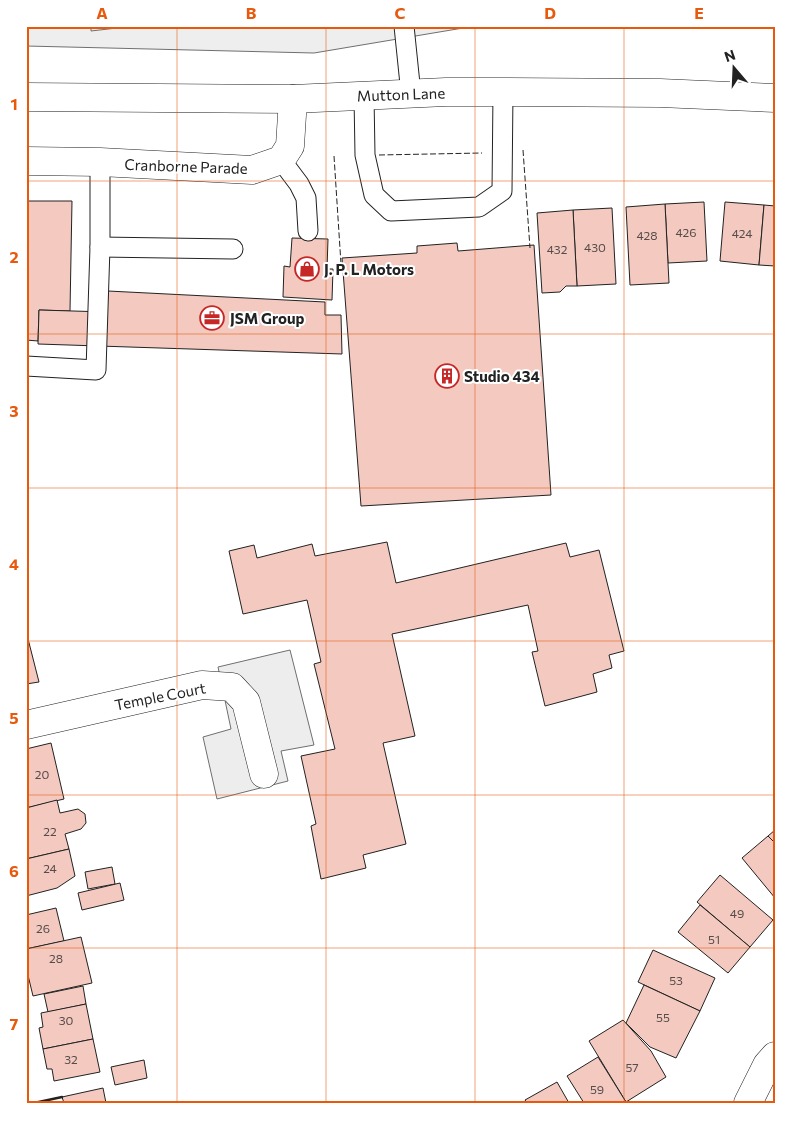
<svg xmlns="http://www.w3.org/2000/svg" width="801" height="1129" viewBox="0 0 801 1129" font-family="Commissioner,sans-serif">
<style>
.green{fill:#eee;stroke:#6f6f6f}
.parking{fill:#ededed;stroke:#6f6f6f}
.building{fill:#f3c9c0;stroke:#222}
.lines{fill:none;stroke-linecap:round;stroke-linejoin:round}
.service-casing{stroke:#222;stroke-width:21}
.minor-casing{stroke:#222;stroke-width:29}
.secondary-casing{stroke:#222;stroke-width:29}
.service{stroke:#fff;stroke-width:19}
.minor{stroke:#fff;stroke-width:28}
.secondary{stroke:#fff;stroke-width:28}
.fence{stroke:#222;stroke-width:1;stroke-dasharray:6 2.5;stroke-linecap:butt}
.wall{stroke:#222;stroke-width:2.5}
.grid{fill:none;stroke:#e8590c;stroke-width:1;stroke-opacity:0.55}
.labels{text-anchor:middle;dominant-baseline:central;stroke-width:4;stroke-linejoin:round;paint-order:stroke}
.number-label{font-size:12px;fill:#564c4a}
.street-label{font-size:15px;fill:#222;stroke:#fff}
.poi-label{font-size:15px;font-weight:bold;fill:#222;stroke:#fff;text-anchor:start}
.neatline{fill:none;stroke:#e8590c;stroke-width:2}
.grid-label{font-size:16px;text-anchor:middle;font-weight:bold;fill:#e8590c}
</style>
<rect width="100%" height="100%" fill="#fff"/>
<path class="green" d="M26 26H475L314 53 26 46Z"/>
<g class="parking">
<path d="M91 26H134L91 31Z"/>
<path d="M290 650 314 745 281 751 288 781 217 799 203 737 231 729 218 667Z"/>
</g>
<g class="building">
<path d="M26 201H72L70 311 39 310 38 341 26 340Z"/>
<path d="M704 202 707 261 668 263 665 204Z"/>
<path d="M725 202 764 205 759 265 720 261Z"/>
<path d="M665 204 669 283 630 285 626 207Z"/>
<path d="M764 205 775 206V266L759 265Z"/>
<path d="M612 208 616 284 577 286 573 210Z"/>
<path d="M573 210 577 286H566L560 292 542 293 537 213Z"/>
<path d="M292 238 328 239 327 269H333L332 300 283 297 284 266 290 267Z"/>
<path d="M457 243 458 251 534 245 551 495 361 506 342 258 417 253V246Z"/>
<path d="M108 291 325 302V315H341L342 354 38 344 39 310 107 312Z"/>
<path d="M387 542 396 583 566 543 570 557 599 550 624 651 609 655 612 668 593 674 597 692 545 706 532 652 538 651 528 605 392 634 415 736 383 743 406 844 363 855 366 868 321 879 311 826 316 824 301 756 335 749 314 664 321 662 307 600 243 614 229 551 254 545 257 558 312 544 315 556Z"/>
<path d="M26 631 39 682 26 684Z"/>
<path d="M51 743 64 799 26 808V749Z"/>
<path d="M57 800 60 813 78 809 85 814 86 823 81 829 65 834 69 849 26 859V808Z"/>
<path d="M775 830V843L768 836Z"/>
<path d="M768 836 775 843V898L742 858Z"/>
<path d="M69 849 75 876 57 888 26 896V859Z"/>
<path d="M112 867 115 884 88 889 85 872Z"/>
<path d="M720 875 773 920 750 947 697 902Z"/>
<path d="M120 883 124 900 82 910 78 893Z"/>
<path d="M700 905 750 947 728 973 678 932Z"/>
<path d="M56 908 64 941 26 949V915Z"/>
<path d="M81 937 92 983 33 996 26 967V949Z"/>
<path d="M653 950 715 978 700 1011 638 982Z"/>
<path d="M644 985 700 1011 676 1058 650 1047 626 1023Z"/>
<path d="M83 986 86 1004 48 1012 44 994Z"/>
<path d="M86 1004 93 1039 43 1049 39 1028 43 1027 41 1013Z"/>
<path d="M623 1020 651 1051 666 1077 626 1102 589 1041Z"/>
<path d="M93 1039 100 1072 54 1081 52 1069H47L43 1049Z"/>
<path d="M598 1057 626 1102 625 1103H584L567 1076Z"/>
<path d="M144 1060 147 1078 115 1085 111 1067Z"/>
<path d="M557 1082 569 1103H527L525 1100Z"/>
<path d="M103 1088 106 1103H64L62 1097Z"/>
</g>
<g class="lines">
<g class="service-casing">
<g id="service">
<path d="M404 26 411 94"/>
<path d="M364 96 365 155 374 195 391 211 479 207 502 191 503 92"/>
<path d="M281 160 299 184 306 198 308 231"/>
<path d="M100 247 233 249"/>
<path d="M26 366 96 370 100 247V162"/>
</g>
</g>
<g class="minor-casing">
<g id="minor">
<path d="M26 161 100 162 252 170 281 160 290 146 293 99"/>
<path d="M26 725 202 685 232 687 246 702 264 774"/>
<path d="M748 1103 767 1065 775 1056"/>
</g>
</g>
<g class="secondary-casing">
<path id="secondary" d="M26 97 293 99 446 92H503L660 93 775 98"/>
</g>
<use href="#service" class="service"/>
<use href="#minor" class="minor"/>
<use href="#secondary" class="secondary"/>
<g class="fence">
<path d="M523 150 530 248"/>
<path d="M379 155 482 153"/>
<path d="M334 156 341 264"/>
</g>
<path class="wall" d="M34 1103 62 1097"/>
</g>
<path class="grid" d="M177 26V1103M326 26V1103M475 26V1103M624 26V1103M26 181H775M26 334H775M26 488H775M26 641H775M26 795H775M26 948H775"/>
<defs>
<g id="shop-ring" transform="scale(1.25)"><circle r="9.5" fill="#fff" stroke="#c62828" stroke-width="1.5"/><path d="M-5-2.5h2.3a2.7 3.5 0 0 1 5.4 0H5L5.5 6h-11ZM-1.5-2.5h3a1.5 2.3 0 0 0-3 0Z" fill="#c62828"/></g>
<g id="office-ring" transform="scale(1.25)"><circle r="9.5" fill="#fff" stroke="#c62828" stroke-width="1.5"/><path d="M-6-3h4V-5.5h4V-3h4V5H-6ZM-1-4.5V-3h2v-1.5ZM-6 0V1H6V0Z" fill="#c62828"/></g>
<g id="building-ring" transform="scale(1.25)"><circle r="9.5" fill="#fff" stroke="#c62828" stroke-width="1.5"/><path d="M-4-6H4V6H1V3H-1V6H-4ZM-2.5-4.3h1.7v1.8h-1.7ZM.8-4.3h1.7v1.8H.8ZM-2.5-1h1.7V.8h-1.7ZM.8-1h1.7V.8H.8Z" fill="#c62828"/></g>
</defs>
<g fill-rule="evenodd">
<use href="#shop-ring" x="307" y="269"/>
<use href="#office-ring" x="212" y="318"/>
<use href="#building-ring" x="447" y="376"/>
</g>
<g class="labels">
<g class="number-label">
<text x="686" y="232">426</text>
<text x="742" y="233">424</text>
<text x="647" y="235">428</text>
<text x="595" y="247">430</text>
<text x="557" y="249">432</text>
<text x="42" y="774">20</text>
<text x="50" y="831">22</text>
<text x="50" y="868">24</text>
<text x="737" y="913">49</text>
<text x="43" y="928">26</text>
<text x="714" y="939">51</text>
<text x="56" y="958">28</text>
<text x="676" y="980">53</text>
<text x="663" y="1017">55</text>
<text x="66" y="1020">30</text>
<text x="71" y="1059">32</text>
<text x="632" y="1067">57</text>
<text x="597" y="1089">59</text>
</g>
<g class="street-label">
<text transform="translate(401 94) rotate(-2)">Mutton Lane</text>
<text transform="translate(186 166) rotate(2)">Cranborne Parade</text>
<text transform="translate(160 696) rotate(-11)">Temple Court</text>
</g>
<g class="poi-label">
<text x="324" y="269">J. P. L Motors</text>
<text x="230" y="318">JSM Group</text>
<text x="464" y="376">Studio 434</text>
</g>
</g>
<rect width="801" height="1129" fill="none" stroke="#ffffff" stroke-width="55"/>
<g transform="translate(734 68) rotate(341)" stroke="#ffffff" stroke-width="4" paint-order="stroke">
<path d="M0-4L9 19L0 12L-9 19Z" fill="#222222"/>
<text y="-8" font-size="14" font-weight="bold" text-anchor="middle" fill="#222222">N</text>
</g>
<rect x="28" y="28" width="746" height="1074" class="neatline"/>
<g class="grid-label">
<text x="102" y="19">A</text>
<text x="251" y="19">B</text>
<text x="400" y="19">C</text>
<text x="550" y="19">D</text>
<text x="699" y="19">E</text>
<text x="14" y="110">1</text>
<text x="14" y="263">2</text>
<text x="14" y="417">3</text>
<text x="14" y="570">4</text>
<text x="14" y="724">5</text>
<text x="14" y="877">6</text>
<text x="14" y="1030">7</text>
</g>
</svg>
